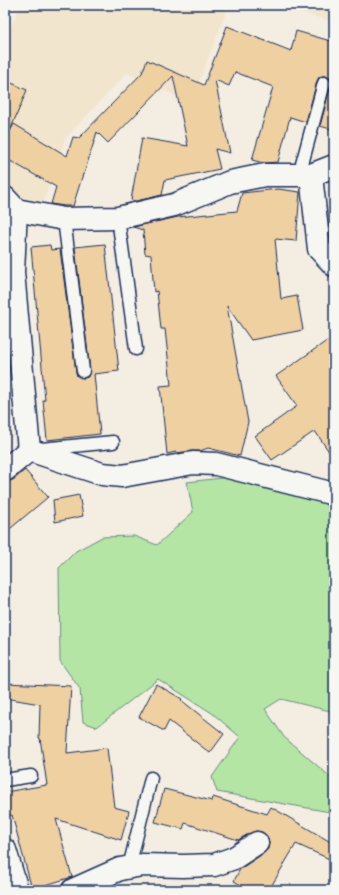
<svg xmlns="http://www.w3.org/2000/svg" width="339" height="895" viewBox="0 0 339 895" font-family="Sriracha,sans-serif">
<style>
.built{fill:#f2e5ce}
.green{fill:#b5e5a5;stroke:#688a82}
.building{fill:#eed0a1;stroke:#1b2f5e}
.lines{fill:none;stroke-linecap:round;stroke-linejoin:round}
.service-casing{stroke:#1b2f5e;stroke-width:15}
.minor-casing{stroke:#1b2f5e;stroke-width:25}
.service{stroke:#f6f6f2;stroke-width:12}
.minor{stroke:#f6f6f2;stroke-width:22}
</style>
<rect width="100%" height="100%" fill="#f4eee2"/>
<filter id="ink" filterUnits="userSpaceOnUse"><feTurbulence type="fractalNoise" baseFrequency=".025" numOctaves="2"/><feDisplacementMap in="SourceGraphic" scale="8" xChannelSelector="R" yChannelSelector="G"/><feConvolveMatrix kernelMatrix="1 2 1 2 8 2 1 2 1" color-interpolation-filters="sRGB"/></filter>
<g filter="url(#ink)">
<g class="built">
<path d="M21 5H229L191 103 127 73 65 139 43 204 24 202 5 186V37Z"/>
<path d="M258 5H334V22L306 14Z"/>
</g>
<path class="green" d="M230 477 320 501 334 511V615L330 627 334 629V712L281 699 265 709 284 737 334 780V814L330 812 217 792 212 777 240 737 212 713 158 679 97 727 83 722 80 689 60 661 59 568 76 551 102 537 134 536 157 545 193 512 187 482Z"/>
<g class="building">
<path d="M227 26 291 51 296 31 334 42V130L320 126 331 85 330 78 326 76H322L319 77 317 81 306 122 290 117 278 162 263 163 252 160 273 87 235 72 229 86 215 80 230 153 215 149 220 169 165 180 162 195 136 201 131 200 142 138 188 146 173 76 108 143 97 132 84 174H83L73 206H65L51 204 56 187 5 158V80L27 90 9 133 14 124 67 156 73 137 79 138 142 73 147 60 204 85Z"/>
<path d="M278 189 300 192 296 241 275 239 281 299 297 296 303 330 251 340 227 306 248 422 240 456 208 448 200 451H191L176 453V452L167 454 160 386 171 385 165 329H161L157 291 154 292 151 255 145 254 143 230 133 227 178 217 237 211 242 193Z"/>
<path d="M105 244 119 371 94 374 100 434 47 440 43 400H45L31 247 50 245 51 250 60 249 76 372 77 376 84 378 88 377 90 370 75 247Z"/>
<path d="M334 336V459L315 431 272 460 255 436 297 406 276 376Z"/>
<path d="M25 470 48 497 5 533V482L13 480Z"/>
<path d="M79 495 83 516 55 522 53 500Z"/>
<path d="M5 683 71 686 67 753 107 748 114 807 129 811 121 840 56 819 72 877 32 889 12 815 5 816V792L47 785 40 738H39L40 704 5 698Z"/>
<path d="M156 684 182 699 181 700 224 734 210 753 169 721 164 731 139 717Z"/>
<path d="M164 789 212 801 213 797 267 814 271 807 334 844V861L296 844 269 890H249L234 881 240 869 264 853 268 849 269 842 267 836 262 832 256 831 250 833 238 840 185 823 183 829 155 822Z"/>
</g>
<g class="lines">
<g class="service-casing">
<g id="service">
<path d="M299 175 324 83"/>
<path d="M118 218 136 349"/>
<path d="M64 219 83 371"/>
<path d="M41 449 113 442"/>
<path d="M5 780 31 776"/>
<path d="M129 867 151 778"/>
</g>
</g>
<g class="minor-casing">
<g id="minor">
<path d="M311 175 319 249 334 265"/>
<path d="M5 198 16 210 64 219 118 218 174 205 230 182 265 175H311L334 166"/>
<path d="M16 210 13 272 29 450"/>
<path d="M29 450 102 474 122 476 193 463 216 464 334 494"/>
<path d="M5 470 29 450"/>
<path d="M5 850 17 890"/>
<path d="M73 890 120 869 142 865 183 866 214 865 234 858 257 843"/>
</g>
</g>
<use href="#service" class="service"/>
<use href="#minor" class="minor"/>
</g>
</g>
<rect width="339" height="895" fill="none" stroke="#f6f6f2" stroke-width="20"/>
<rect x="10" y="10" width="319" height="875" fill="none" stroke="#1b2f5e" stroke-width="1.5" filter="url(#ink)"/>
</svg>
